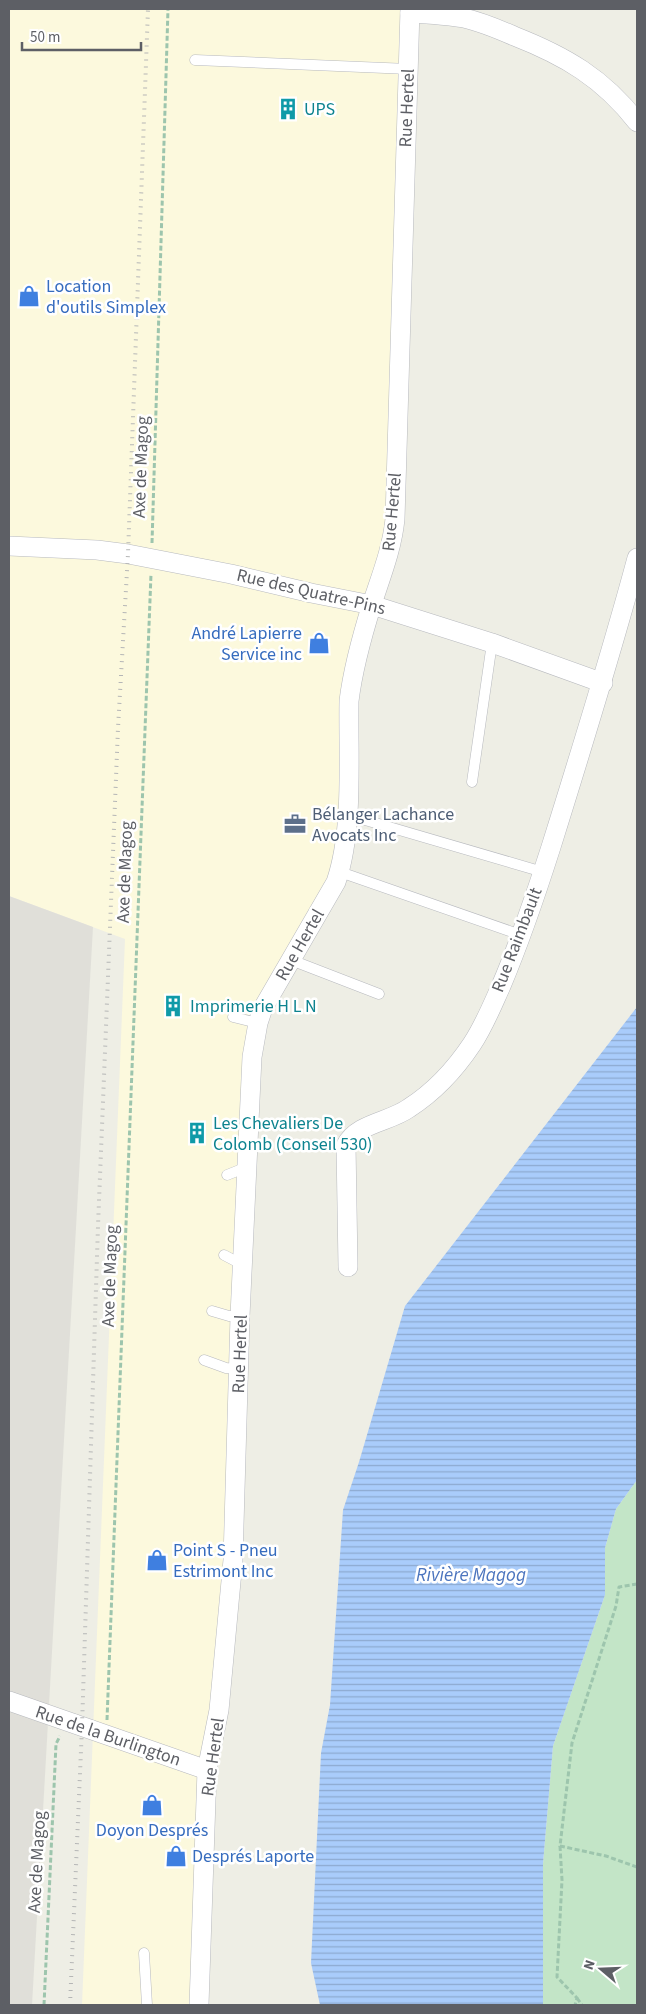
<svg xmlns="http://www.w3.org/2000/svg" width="646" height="2014" viewBox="0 0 646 2014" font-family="'Source Sans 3',sans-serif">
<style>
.commercial{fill:#fcf9dd}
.industrial{fill:#e0dfd9}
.green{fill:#c3e5c7}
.water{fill:url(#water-rules)}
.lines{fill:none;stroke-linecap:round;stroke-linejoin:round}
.service-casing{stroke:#b7b9be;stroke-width:11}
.minor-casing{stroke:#b7b9be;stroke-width:20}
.path{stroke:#9dc5ad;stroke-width:3;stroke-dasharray:5 2.5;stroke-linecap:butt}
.service{stroke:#fff;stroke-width:10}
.minor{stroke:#fff;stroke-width:19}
.rail{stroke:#b5b6b6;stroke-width:4;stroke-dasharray:1 6;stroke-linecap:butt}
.labels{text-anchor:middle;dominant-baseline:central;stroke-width:5;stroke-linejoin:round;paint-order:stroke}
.street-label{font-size:18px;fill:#5d5f65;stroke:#fff}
.culture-label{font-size:18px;fill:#0d838f;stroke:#fff;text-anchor:start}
.shop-label{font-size:18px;fill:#366cbe;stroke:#fff;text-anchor:start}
.service-label{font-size:18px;fill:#4e5e75;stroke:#fff;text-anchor:start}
.water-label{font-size:19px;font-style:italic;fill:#4c75be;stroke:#fff}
</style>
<defs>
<pattern id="water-rules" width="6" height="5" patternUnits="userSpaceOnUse" patternTransform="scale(1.25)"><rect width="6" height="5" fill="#a9ccfb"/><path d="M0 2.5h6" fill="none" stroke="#8da9cf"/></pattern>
</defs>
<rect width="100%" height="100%" fill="#eeeee5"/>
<path class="commercial" d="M9 9H410L395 519 358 651 344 852 263 1008 219 1710 199 2005H82L125 939 9 896Z"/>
<path class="industrial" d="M9 896 93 927 32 2005H9Z"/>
<path class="green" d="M637 1480V2005H543V1864L553 1746 605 1595V1548L616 1509Z"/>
<path class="water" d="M637 1007V1480L616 1509 605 1548V1595L553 1746 543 1864V2005H320L311 1963 321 1753 330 1705 343 1510 359 1462 405 1306Z"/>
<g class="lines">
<g class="service-casing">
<g id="service">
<path d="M195 60 409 69"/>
<path d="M472 782 492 643"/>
<path d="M348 815 543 872"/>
<path d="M340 872 521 935"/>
<path d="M291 960 379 994"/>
<path d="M233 1017 258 1023"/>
<path d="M227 1175 247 1167"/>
<path d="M224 1255 243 1265"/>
<path d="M212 1311 229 1316H240"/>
<path d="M204 1360 226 1368 239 1369"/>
<path d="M144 1953 147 2005"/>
</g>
</g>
<g class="minor-casing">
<g id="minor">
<path d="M410 13C428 14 446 15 464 18 481 22 498 29 514 36 565 56 603 78 637 122"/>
<path d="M9 546 97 550 128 554 231 574 311 593 372 605 492 643 603 683"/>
<path d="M348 1267 346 1145C357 1123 390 1122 409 1108 434 1092 456 1068 472 1044 484 1026 492 1006 501 986 520 941 536 894 551 847 581 751 611 655 637 558"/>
<path d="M9 1701 207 1770"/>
<path d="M199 2005 207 1770 219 1710 233 1560 240 1316 252 1057 258 1023 263 1008 336 882C354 829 348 758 349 701 353 668 362 636 372 604 381 576 392 549 395 519L410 9"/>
</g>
</g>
<g class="path">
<path d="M152 543 168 9"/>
<path d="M637 1584 619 1587 616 1606 572 1743 560 1846 606 1856 637 1867"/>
<path d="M107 1720 151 574"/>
<path d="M560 1846 562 1880 557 1977 577 1998 575 2005"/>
<path d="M577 1998 582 2005"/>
<path d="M44 2005 56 1744 60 1736"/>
</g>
<use href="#service" class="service"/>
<use href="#minor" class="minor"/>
<path class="rail" d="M70 2005 82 1727 98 1226 118 728 128 554 148 9"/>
</g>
<defs>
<g id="building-bare" transform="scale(1.725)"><path d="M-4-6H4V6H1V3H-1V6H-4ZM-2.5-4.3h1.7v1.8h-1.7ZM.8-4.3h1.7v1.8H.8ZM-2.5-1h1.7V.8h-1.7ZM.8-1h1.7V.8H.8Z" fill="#0f9aa8" stroke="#fff" stroke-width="2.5" paint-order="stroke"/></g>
<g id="shop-bare" transform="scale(1.725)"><path d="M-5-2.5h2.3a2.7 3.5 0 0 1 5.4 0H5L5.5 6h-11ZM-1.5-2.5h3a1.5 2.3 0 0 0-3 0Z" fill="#3f7fe0" stroke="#fff" stroke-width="2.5" paint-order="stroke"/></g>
<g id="office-bare" transform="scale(1.725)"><path d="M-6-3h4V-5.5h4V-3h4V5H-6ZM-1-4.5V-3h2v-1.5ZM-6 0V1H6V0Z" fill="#5c6f8a" stroke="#fff" stroke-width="2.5" paint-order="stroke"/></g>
</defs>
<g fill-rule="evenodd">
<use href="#building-bare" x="288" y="109"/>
<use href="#shop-bare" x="29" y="296"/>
<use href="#shop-bare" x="319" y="643"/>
<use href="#office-bare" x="295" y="824"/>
<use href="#building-bare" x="173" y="1006"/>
<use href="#building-bare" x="197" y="1133"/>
<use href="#shop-bare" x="157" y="1560"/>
<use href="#shop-bare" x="152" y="1805"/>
<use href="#shop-bare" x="176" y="1856"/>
</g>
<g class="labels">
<g class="street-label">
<text transform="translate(407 108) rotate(-88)">Rue Hertel</text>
<text transform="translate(141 467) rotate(-88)">Axe de Magog</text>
<text transform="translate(392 512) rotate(-85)">Rue Hertel</text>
<text transform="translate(311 592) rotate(13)">Rue des Quatre-Pins</text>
<text transform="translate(125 872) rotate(-88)">Axe de Magog</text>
<text transform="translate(517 940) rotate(-69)">Rue Raimbault</text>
<text transform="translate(300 945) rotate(-60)">Rue Hertel</text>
<text transform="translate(110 1276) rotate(-88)">Axe de Magog</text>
<text transform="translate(240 1354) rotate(-88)">Rue Hertel</text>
<text transform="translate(108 1736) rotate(19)">Rue de la Burlington</text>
<text transform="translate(213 1757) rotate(-82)">Rue Hertel</text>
<text transform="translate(37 1862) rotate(-87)">Axe de Magog</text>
</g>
<g class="culture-label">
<text x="304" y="109">UPS</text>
<text x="190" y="1006">Imprimerie H L N</text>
<text x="213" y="1123">Les Chevaliers De<tspan x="213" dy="21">Colomb (Conseil 530)</tspan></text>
</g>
<g class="shop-label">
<text x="46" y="286">Location<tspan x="46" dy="21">d'outils Simplex</tspan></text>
<text x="302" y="633" text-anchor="end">André Lapierre<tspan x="302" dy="21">Service inc</tspan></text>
<text x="173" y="1550">Point S - Pneu<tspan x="173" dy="21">Estrimont Inc</tspan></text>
<text x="152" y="1830" text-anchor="middle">Doyon Després</text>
<text x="192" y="1856">Després Laporte</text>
</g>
<g class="service-label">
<text x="312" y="814">Bélanger Lachance<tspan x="312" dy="21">Avocats Inc</tspan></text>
</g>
<g class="water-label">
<text x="471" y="1575">Rivière Magog</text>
</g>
</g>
<rect width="646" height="2014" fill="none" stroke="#5d5f65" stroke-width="20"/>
<g transform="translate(601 1969) rotate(289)" stroke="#ffffff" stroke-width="4" paint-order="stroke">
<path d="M0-4L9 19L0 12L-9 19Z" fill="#5d5f65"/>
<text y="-8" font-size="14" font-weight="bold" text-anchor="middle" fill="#5d5f65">N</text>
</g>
<path d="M22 42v8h119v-8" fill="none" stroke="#5d5f65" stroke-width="2.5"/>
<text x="30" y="42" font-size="15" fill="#5d5f65" stroke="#ffffff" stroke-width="4" paint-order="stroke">50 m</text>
</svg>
